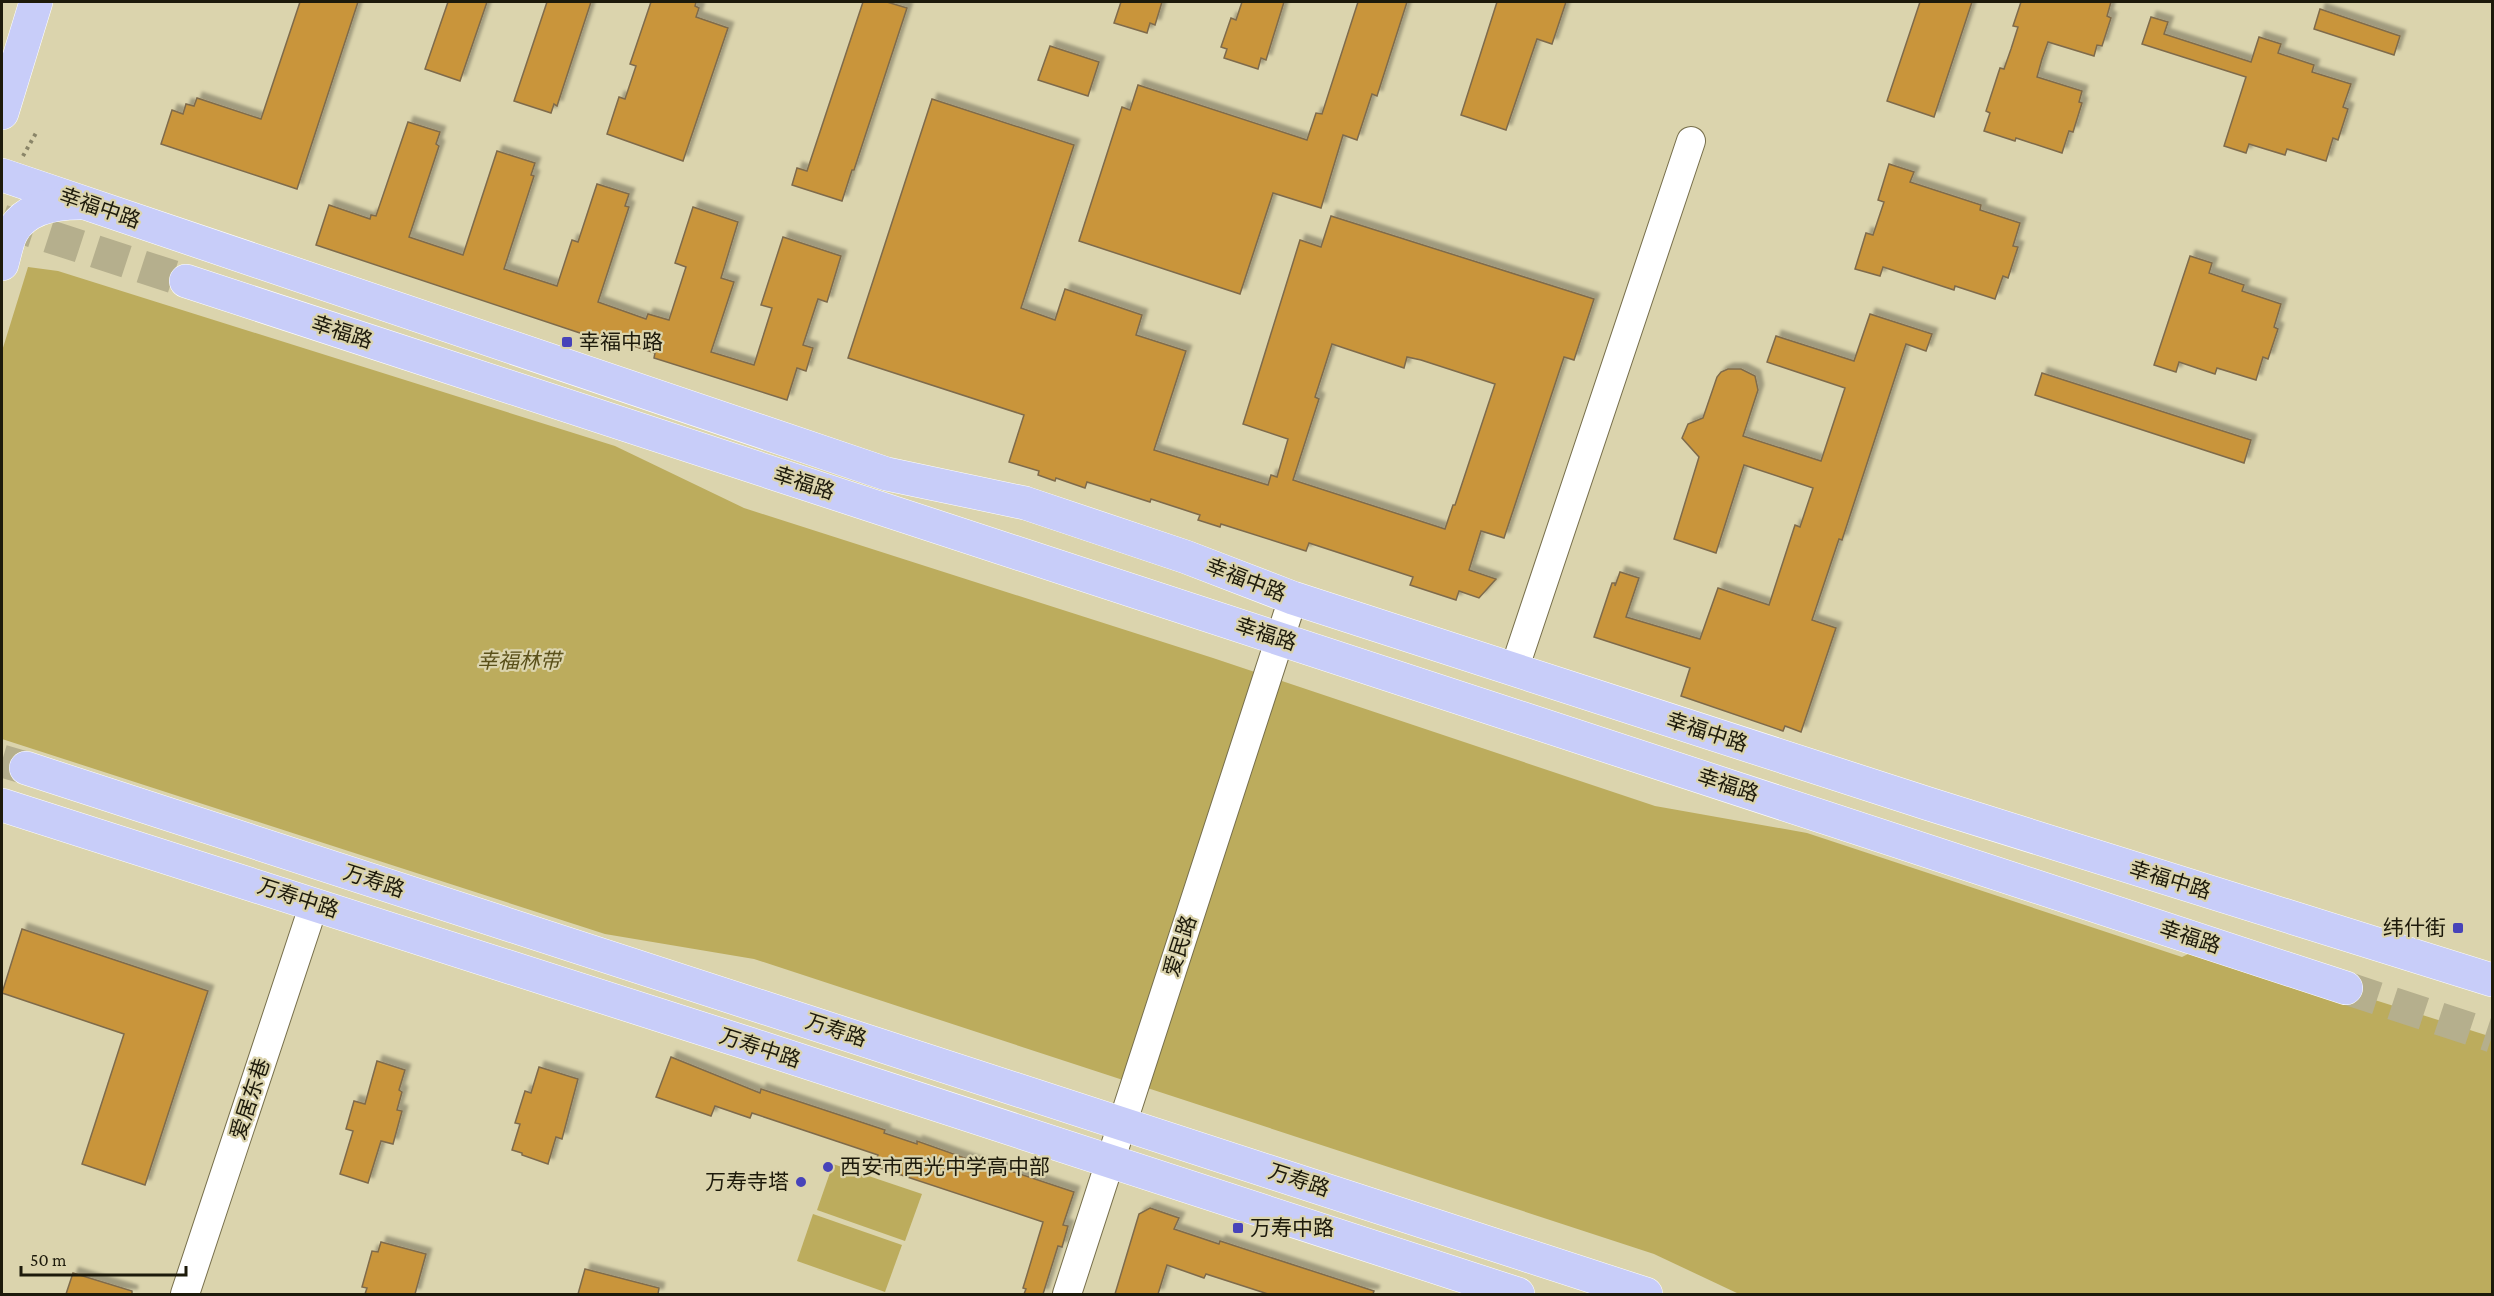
<svg xmlns="http://www.w3.org/2000/svg" width="2494" height="1296" viewBox="0 0 2494 1296" font-family="'Crimson Pro','Noto Sans SC',serif">
<style>
.green{fill:#bcac5d}
.building{fill:#c9953a;stroke:#7f6b4b;stroke-width:1.5;fill-rule:evenodd;filter:url(#shadow)}
.lines{fill:none;stroke-linecap:round;stroke-linejoin:round}
.major-tunnel{stroke:#b5af8d;stroke-width:33;stroke-dasharray:33 16;stroke-linecap:butt}
.minor-casing{stroke:#776f4c;stroke-width:30}
.major-casing{stroke:#fff;stroke-width:34}
.path{stroke:#8a8568;stroke-width:4;stroke-dasharray:3 4.5;stroke-linecap:butt}
.minor{stroke:#fff;stroke-width:28}
.major{stroke:#c8cdf9;stroke-width:33}
.poi-dot{fill:#4743b9;stroke:#dbd4ad;stroke-width:2}
.labels{text-anchor:middle;dominant-baseline:central;stroke-width:4.5;stroke-linejoin:round;paint-order:stroke}
.street-label{font-size:21px;fill:#1d1a0b;stroke:#dbd4ad}
.poi-label{font-size:21px;fill:#1d1a0b;stroke:#dbd4ad;text-anchor:start}
.park-label{font-size:21px;font-style:italic;fill:#5a501a;stroke:#dbd4ad}
</style>
<defs>
<filter id="shadow"><feDropShadow dx="5.5" dy="-5.5" stdDeviation="1.5" flood-color="#0004"/></filter>
</defs>
<rect width="100%" height="100%" fill="#dbd4ad"/>
<g class="green">
<path d="M28 267 58 271 615 446 744 508 1213 658 1655 806 1807 833 2182 957 2204 946 2492 1037V1294H1739L1654 1254 754 959 605 934 2 739V351Z"/>
<path d="M833 1164 922 1194 905 1241 817 1210Z"/>
<path d="M813 1214 902 1245 885 1292 797 1261Z"/>
</g>
<g class="building">
<path d="M300 2H358L297 189 161 144 172 110 183 114 186 104 194 106 197 98 261 119Z"/>
<path d="M448 2H487L460 81 425 69Z"/>
<path d="M547 2H591L557 106 554 104 551 113 514 101Z"/>
<path d="M651 2H696L695 6 699 8 696 17 728 28 683 161 607 134 619 97 625 99 636 66 630 64Z"/>
<path d="M863 2H887L907 8 854 170H852L842 201 792 185 797 168 807 171Z"/>
<path d="M1121 2H1162L1155 25 1150 23 1147 33 1114 23Z"/>
<path d="M1242 2H1284L1266 60 1261 58 1258 69 1224 58 1227 49 1221 47 1231 18 1236 20Z"/>
<path d="M1358 2H1407L1377 96 1372 94 1357 140 1343 135 1321 208 1273 193 1240 294 1079 241 1122 107 1130 110 1138 85 1307 140 1316 113 1322 114Z"/>
<path d="M1497 2H1566L1552 44 1537 39 1506 130 1461 115Z"/>
<path d="M1920 2H1972L1934 117 1887 101Z"/>
<path d="M2021 2H2111L2107 16 2111 18 2102 46 2097 45 2094 56 2048 42 2042 59 2037 77 2082 91 2079 102 2082 103 2073 132 2069 131 2062 153 2016 138 2015 141 1984 131 1990 113 1986 111 2000 68 2004 69 2011 49 2018 27 2013 26Z"/>
<path d="M2320 9 2400 36 2394 55 2314 29Z"/>
<path d="M2151 17 2168 22 2164 34 2251 62 2259 37 2281 44 2278 53 2314 65 2312 72 2351 84 2343 107 2348 109 2338 140 2333 138 2326 161 2287 149 2285 155 2249 144 2246 153 2224 146 2246 77 2142 44Z"/>
<path d="M1050 46 1099 62 1088 96 1038 80Z"/>
<path d="M932 99 1074 145 1021 308 1055 320 1065 289 1142 315 1136 335 1186 351 1154 450 1268 485 1271 475 1277 477 1288 439 1243 424 1300 240 1321 247 1331 216 1594 299 1574 360 1564 357 1504 538 1481 531 1469 570 1496 579 1479 598 1459 591 1456 600 1410 585 1413 577 1309 543 1306 551 1221 524 1220 527 1198 520 1200 515 1151 499 1150 502 1087 482 1085 488 1056 478 1055 481 1038 475 1039 471 1009 462 1024 415 848 358ZM1332 344 1404 368 1407 357 1421 360 1495 384 1455 505H1453L1445 529 1293 480 1319 399 1315 397Z"/>
<path d="M408 122 440 132 436 144 439 146 409 237 463 255 497 151 535 163 531 175 534 176 504 269 557 286 572 240 578 242 597 184 629 194 625 206 629 207 598 302 646 319 648 314 669 320 686 267 675 263 693 207 738 222 721 278 734 282 711 352 754 365 772 308 761 305 783 237 841 256 827 302 818 299 803 345 813 348 806 371 797 368 787 400 654 358 655 353 612 339 610 343 316 245 329 205 370 219 371 215 376 216Z"/>
<path d="M1889 164 1914 172 1910 182 1981 205 1980 210 2020 223 2013 246 2018 247 2008 278 2003 276 1995 299 1955 286 1954 290 1883 267 1880 276 1855 269 1866 233 1873 235 1884 202 1878 200Z"/>
<path d="M2190 256 2212 263 2209 273 2244 285 2242 291 2281 304 2274 327 2278 329 2268 359 2263 357 2256 380 2217 368 2215 374 2179 362 2176 372 2154 365Z"/>
<path d="M1870 314 1932 334 1926 351 1906 344 1842 540 1839 539 1812 620 1836 628 1801 732 1785 726 1783 731 1681 696 1690 668 1594 637 1612 583H1615V586L1620 572 1639 578 1626 617 1700 639 1718 588 1769 605 1795 525 1800 527 1813 488 1744 465 1716 553 1674 539 1699 457 1682 438 1688 424 1703 418 1717 377 1721 372 1728 369H1741L1755 376 1758 390 1743 436 1821 461 1845 388 1767 362 1776 336 1854 361Z"/>
<path d="M2042 373 2251 440 2244 463 2035 395Z"/>
<path d="M22 929 208 991 145 1185 82 1164 124 1034 2 993Z"/>
<path d="M671 1057 760 1093 761 1089 885 1130 884 1133 917 1144V1141L990 1167V1164L1074 1192 1063 1225 1068 1226 1062 1247 1058 1246 1043 1294H1024L1026 1289 1023 1288 1043 1222 874 1166 878 1155 752 1113 750 1118 715 1106 711 1116 656 1097Z"/>
<path d="M377 1061 405 1070 399 1090 402 1092 397 1110 402 1111 393 1144 381 1141 368 1183 340 1174 353 1131 346 1129 354 1101 365 1104Z"/>
<path d="M539 1067 578 1079 562 1139 556 1137 548 1164 522 1155V1153L512 1150 520 1124 515 1123 525 1091 531 1093Z"/>
<path d="M1150 1208 1179 1218 1174 1229 1219 1244 1220 1241 1374 1291 1373 1294H1268L1206 1274 1204 1278 1167 1265 1158 1294H1115L1139 1214Z"/>
<path d="M381 1242 426 1254 415 1294H365L367 1288 362 1287 372 1251 378 1252Z"/>
<path d="M585 1269 659 1288 658 1294H578Z"/>
<path d="M73 1273 132 1291V1294H66Z"/>
</g>
<g class="lines">
<g class="major-tunnel">
<path d="M2 221 186 281"/>
<path d="M2 761 26 768"/>
<path d="M2346 988 2492 1036"/>
</g>
<g class="minor-casing">
<g id="minor">
<path d="M1514 670 1691 141"/>
<path d="M185 1294 314 904"/>
<path d="M1067 1294 1293 598"/>
</g>
</g>
<g class="major-casing">
<g id="major">
<path d="M2 113 36 2"/>
<path d="M2 175 887 474 1025 503 1186 557 1293 598 1929 804 2492 980"/>
<path d="M2 264C5 254 7 241 12 232 25 208 55 203 80 203"/>
<path d="M186 281 2346 988"/>
<path d="M26 768 1646 1294"/>
<path d="M2 805 750 1044 1518 1294"/>
</g>
</g>
<path class="path" d="M23 156 36 133"/>
<use href="#minor" class="minor"/>
<use href="#major" class="major"/>
</g>
<g class="poi-dot">
<rect x="561" y="336" width="12" height="12" rx="3"/>
<rect x="2452" y="922" width="12" height="12" rx="3"/>
<circle cx="828" cy="1167" r="6"/>
<circle cx="801" cy="1182" r="6"/>
<rect x="1232" y="1222" width="12" height="12" rx="3"/>
</g>
<g class="labels">
<g class="street-label">
<text transform="translate(100 208) rotate(19)">幸福中路</text>
<text transform="translate(342 332) rotate(18)">幸福路</text>
<text transform="translate(804 483) rotate(18)">幸福路</text>
<text transform="translate(1246 580) rotate(21)">幸福中路</text>
<text transform="translate(1266 634) rotate(18)">幸福路</text>
<text transform="translate(1707 732) rotate(18)">幸福中路</text>
<text transform="translate(1728 785) rotate(18)">幸福路</text>
<text transform="translate(2170 880) rotate(17)">幸福中路</text>
<text transform="translate(374 881) rotate(18)">万寿路</text>
<text transform="translate(298 898) rotate(18)">万寿中路</text>
<text transform="translate(2190 937) rotate(18)">幸福路</text>
<text transform="translate(1180 946) rotate(-72)">爱民路</text>
<text transform="translate(836 1030) rotate(18)">万寿路</text>
<text transform="translate(760 1048) rotate(18)">万寿中路</text>
<text transform="translate(250 1099) rotate(-72)">爱居东巷</text>
<text transform="translate(1299 1180) rotate(18)">万寿路</text>
</g>
<g class="poi-label">
<text x="579" y="342">幸福中路</text>
<text x="2446" y="928" text-anchor="end">纬什街</text>
<text x="840" y="1167">西安市西光中学高中部</text>
<text x="789" y="1182" text-anchor="end">万寿寺塔</text>
<text x="1250" y="1228">万寿中路</text>
</g>
<g class="park-label">
<text x="519" y="661">幸福林带</text>
</g>
</g>
<rect width="2494" height="1296" fill="none" stroke="#1d1a0b" stroke-width="6"/>
<path d="M21 1266v9h165v-9" fill="none" stroke="#1d1a0b" stroke-width="3"/>
<text x="30" y="1266" font-size="18" fill="#1d1a0b" stroke="#dbd4ad" stroke-width="4.5" paint-order="stroke">50 m</text>
</svg>
